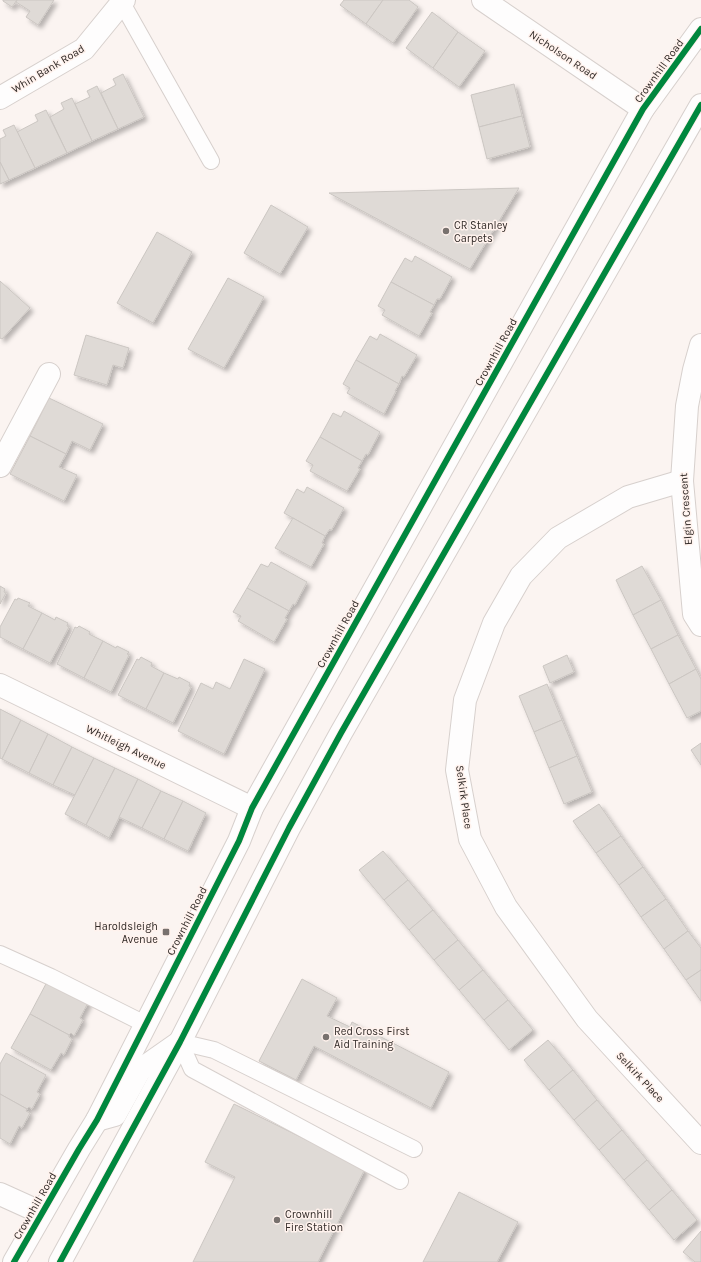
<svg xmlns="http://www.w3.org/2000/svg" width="701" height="1262" viewBox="0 0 701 1262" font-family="Karla,sans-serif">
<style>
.building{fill:#dfdad6;stroke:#cbc6c2;filter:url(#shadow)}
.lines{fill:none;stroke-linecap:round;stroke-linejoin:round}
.lane-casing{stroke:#d7d0cd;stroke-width:18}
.street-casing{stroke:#d7d0cd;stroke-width:24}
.secondary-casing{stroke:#d7d0cd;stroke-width:24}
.lane{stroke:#fefdfd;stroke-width:16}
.street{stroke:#fefdfd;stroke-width:22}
.secondary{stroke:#fefdfd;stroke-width:22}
.cycleway-casing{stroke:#fff2ed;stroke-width:8}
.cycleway{stroke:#00873e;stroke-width:6}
.poi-dot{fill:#78716e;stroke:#fff2ed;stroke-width:1.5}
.labels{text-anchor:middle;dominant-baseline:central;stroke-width:3;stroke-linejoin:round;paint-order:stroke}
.street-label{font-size:11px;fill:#312a27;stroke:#fff2ed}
.poi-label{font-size:11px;fill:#312a27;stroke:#fff2ed;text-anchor:start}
</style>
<defs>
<filter id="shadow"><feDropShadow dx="3.5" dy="3.5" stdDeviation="2" flood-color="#0004"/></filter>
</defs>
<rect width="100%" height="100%" fill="#fbf4f1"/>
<g class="building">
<path d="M3 0H17L12 7 3 1Z"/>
<path d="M17 0H54L38 25 26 17 30 11 16 2Z"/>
<path d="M344 0H383L366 24 340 5Z"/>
<path d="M383 0H409L418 7 393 43 366 24Z"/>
<path d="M432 12 458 32 433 68 406 48Z"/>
<path d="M458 32 485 51 459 87 433 68Z"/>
<path d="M123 74 144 117 118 129 101 93 116 85 113 79Z"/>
<path d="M514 84 522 116 479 127 471 95Z"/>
<path d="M97 86 118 129 92 141 75 104 90 97 87 91Z"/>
<path d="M72 98 92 141 67 153 50 117 64 109 61 103Z"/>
<path d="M46 110 67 153 35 168 17 132 38 121 35 115Z"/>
<path d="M522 116 530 147 487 159 479 127Z"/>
<path d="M14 125 35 168 9 180 0 162V139L6 136 3 130Z"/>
<path d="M0 162 9 180 0 184Z"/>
<path d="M519 188 470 269 329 193Z"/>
<path d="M271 205 308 227 280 274 244 253Z"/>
<path d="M157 232 192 252 153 323 117 303Z"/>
<path d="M415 256 452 277 440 299H437L434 305 391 282 405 258 412 262Z"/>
<path d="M228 278 264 297 224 368 188 349Z"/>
<path d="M0 281 30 308 2 339 0 338Z"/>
<path d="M391 282 434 305 430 312 432 313 419 336 382 315 385 310 378 306Z"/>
<path d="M380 334 417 355 404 377 402 376 399 384 356 360 370 336 377 340Z"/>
<path d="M86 335 129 348 123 368 113 365 107 385 74 375Z"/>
<path d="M356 360 399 384 395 391H396L384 414 347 393 350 388 343 384Z"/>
<path d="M49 398 103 424 90 450 72 441 66 454 30 436Z"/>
<path d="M344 411 380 432 368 455 366 454 362 461 320 437 333 413 341 417Z"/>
<path d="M30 436 66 454 59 467 77 475 64 501 10 474Z"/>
<path d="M320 437 362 461 358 468 360 469 347 491 310 471 313 465 306 461Z"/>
<path d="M307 487 344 508 331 531 330 529 325 536 284 513 297 489 304 493Z"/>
<path d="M293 518 325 536 322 543 324 544 311 567 275 548Z"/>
<path d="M271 562 307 582 295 605 293 604 289 611 247 588 261 564 268 567Z"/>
<path d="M642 566 661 600 633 615 616 580Z"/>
<path d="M0 586 5 589 4 592 6 593 0 604Z"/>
<path d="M247 588 289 611 285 618 287 619 274 642 238 621 241 616 233 612Z"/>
<path d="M18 598 30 603 28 606 42 613 23 649 0 637V627L15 599 17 600Z"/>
<path d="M661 600 678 635 651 649 633 615Z"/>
<path d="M42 613 55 620 56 617 68 623 67 626 69 627 50 663 23 649Z"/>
<path d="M79 626 90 632 89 634 103 641 84 678 57 664 75 627 77 628Z"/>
<path d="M678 635 696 669 669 684 651 649Z"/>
<path d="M103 641 116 648 117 646 129 652 127 654 129 655 111 692 84 678Z"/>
<path d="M567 655 574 672 550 683 543 666Z"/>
<path d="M141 657 152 663 151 666 164 673 146 709 118 695 137 659 139 660Z"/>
<path d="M244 659 265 669 224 754 178 731 201 683 213 689 216 682 230 689Z"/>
<path d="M696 669 701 679V711L687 718 669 684Z"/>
<path d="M164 673 178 679 179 677 190 683 189 686 191 687 173 723 146 709Z"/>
<path d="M547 684 562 720 534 732 519 696Z"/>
<path d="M0 709 21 720 2 759 0 758Z"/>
<path d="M21 720 48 734 29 773 2 759Z"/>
<path d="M562 720 577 756 549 768 534 732Z"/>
<path d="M48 734 72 747 53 785 29 773Z"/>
<path d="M701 743V765L691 750Z"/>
<path d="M72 747 94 758 75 795 53 785Z"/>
<path d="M577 756 592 792 564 804 549 768Z"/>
<path d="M94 758 115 768 86 825 65 814Z"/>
<path d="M115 768 138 779 109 838 86 825Z"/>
<path d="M138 779 161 791 142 828 119 817Z"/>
<path d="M161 791 183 801 164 839 142 828Z"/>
<path d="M183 801 206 813 188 851 164 839Z"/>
<path d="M599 804 621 836 596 853 573 821Z"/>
<path d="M621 836 643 867 619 885 596 853Z"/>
<path d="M383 851 408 880 384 900 359 870Z"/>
<path d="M643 867 666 899 641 917 619 885Z"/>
<path d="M408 880 433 910 409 930 384 900Z"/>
<path d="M666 899 688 931 664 949 641 917Z"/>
<path d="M433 910 458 940 434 960 409 930Z"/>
<path d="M688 931 701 948V970L686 980 664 949Z"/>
<path d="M458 940 483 970 459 990 434 960Z"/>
<path d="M483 970 508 1000 484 1020 459 990Z"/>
<path d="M701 970V1001L686 980Z"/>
<path d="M302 979 337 998 327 1016 350 1027 352 1022 449 1072 431 1108 314 1046 296 1080 259 1061Z"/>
<path d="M48 980 89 1001 80 1018 83 1020 74 1036 71 1033 69 1035 30 1014Z"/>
<path d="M508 1000 533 1030 509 1050 484 1020Z"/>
<path d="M30 1014 69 1035V1037L72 1039 64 1055 61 1053 51 1070 11 1048Z"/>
<path d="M548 1040 573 1070 549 1090 524 1060Z"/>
<path d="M6 1053 46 1075 37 1092 40 1094 32 1109 29 1107 27 1109 0 1094V1064Z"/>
<path d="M573 1070 597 1100 574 1120 549 1090Z"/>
<path d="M0 1094 27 1109 26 1111 30 1113 22 1128 19 1126 10 1144 0 1138Z"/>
<path d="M597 1100 622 1130 599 1150 574 1120Z"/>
<path d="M234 1104 365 1169 318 1262H193L235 1177 205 1162Z"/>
<path d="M622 1130 647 1160 624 1180 599 1150Z"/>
<path d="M647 1160 672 1190 649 1210 624 1180Z"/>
<path d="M672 1190 697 1220 674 1240 649 1210Z"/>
<path d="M459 1192 518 1222 497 1262H423Z"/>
<path d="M701 1231V1262H695L683 1252Z"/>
</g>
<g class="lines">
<g class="lane-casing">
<g id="lane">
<path d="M122 3 211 161"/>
<path d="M0 954 51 977 145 1024"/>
<path d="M180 1042 192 1069 400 1181"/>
<path d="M180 1042 214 1050 414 1149"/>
</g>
</g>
<g class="street-casing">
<g id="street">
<path d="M483 0 643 109"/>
<path d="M0 98 84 49 124 0"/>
<path d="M701 345 694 370 687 406 682 481 694 614 701 625"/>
<path d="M0 466 49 374"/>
<path d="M682 481 628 497 558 538 521 576 494 623 465 700 457 770 470 839 506 907 587 1019 701 1143"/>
<path d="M0 685 252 808"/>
<path d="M97 1120 115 1115 140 1070 180 1042"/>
<path d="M0 1194 42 1213"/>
</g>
</g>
<g class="secondary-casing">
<g id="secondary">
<path d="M14 1262 79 1149 97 1120 239 841 252 808 643 109 701 29"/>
<path d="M60 1262 180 1042 289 828 341 733 701 105"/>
</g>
</g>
<use href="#lane" class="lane"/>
<use href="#street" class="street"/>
<use href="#secondary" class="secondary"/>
<g class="cycleway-casing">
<g id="cycleway">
<path d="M14 1262 79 1149 97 1120 239 841 252 808 643 109 701 29"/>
<path d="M60 1262 180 1042 289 828 341 733 701 105"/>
</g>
</g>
<use href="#cycleway" class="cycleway"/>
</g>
<g class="poi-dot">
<circle cx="446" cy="231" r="4"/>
<rect x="162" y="928" width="8" height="8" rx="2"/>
<circle cx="326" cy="1037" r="4"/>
<circle cx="277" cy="1220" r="4"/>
</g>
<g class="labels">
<g class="street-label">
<text transform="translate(563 55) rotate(34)">Nicholson Road</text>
<text transform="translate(48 69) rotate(-31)">Whin Bank Road</text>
<text transform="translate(659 71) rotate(-54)">Crownhill Road</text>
<text transform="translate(496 352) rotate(-61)">Crownhill Road</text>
<text transform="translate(686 509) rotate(-94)">Elgin Crescent</text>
<text transform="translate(338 634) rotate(-61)">Crownhill Road</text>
<text transform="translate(126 747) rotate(26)">Whitleigh Avenue</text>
<text transform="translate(464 797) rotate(82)">Selkirk Place</text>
<text transform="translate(187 921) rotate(-63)">Crownhill Road</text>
<text transform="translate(640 1077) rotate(47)">Selkirk Place</text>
<text transform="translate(35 1206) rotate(-60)">Crownhill Road</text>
</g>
<g class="poi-label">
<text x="454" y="225">CR Stanley<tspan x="454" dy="13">Carpets</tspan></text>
<text x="158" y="926" text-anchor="end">Haroldsleigh<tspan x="158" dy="13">Avenue</tspan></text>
<text x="334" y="1031">Red Cross First<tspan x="334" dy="13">Aid Training</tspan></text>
<text x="285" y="1214">Crownhill<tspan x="285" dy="13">Fire Station</tspan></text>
</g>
</g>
</svg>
